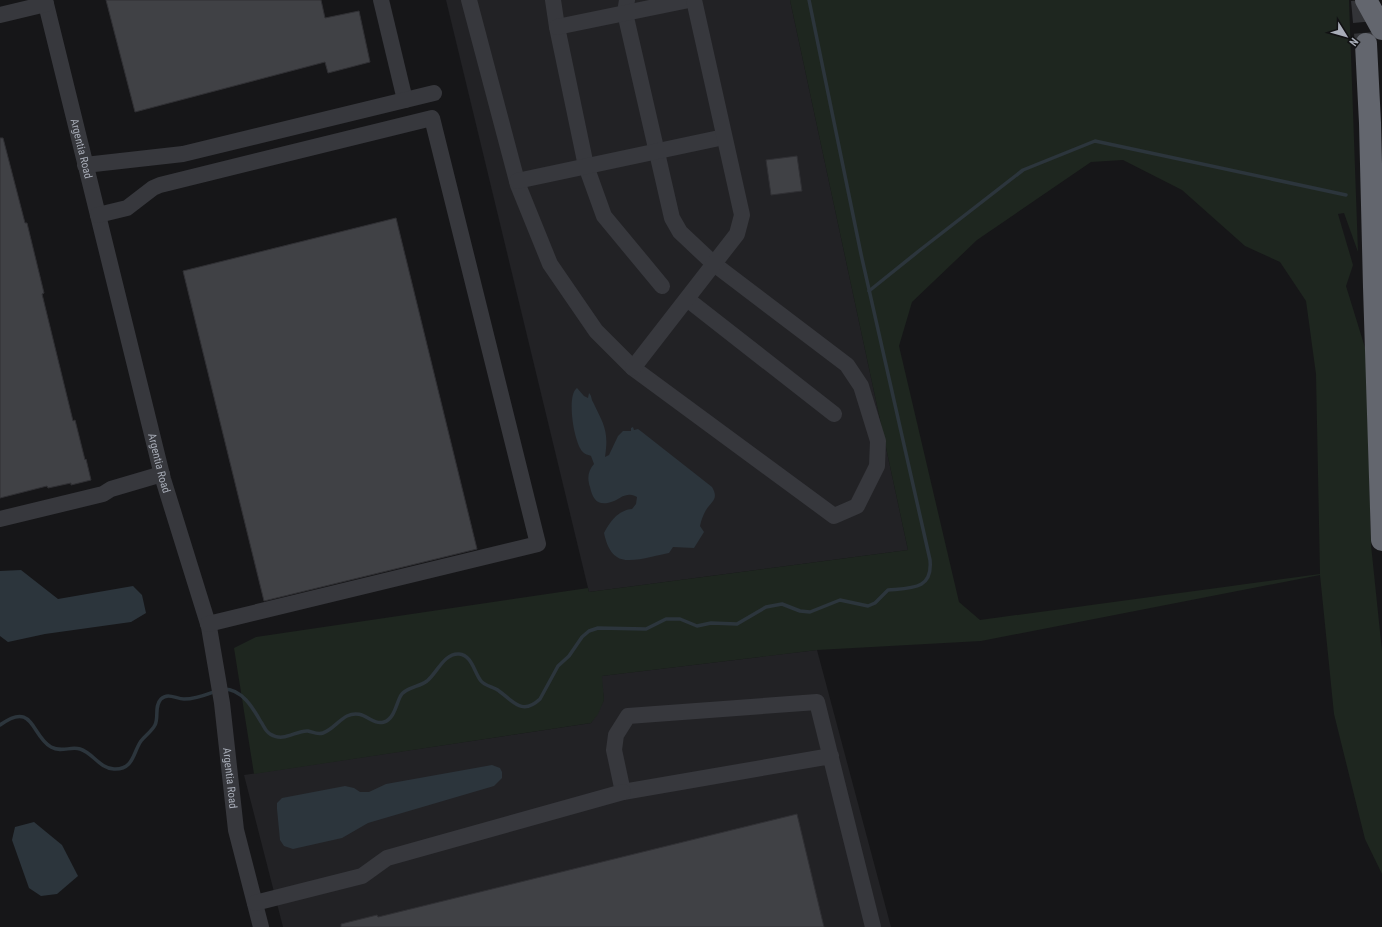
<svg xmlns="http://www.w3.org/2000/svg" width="1382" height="927" viewBox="0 0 1382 927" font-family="'Roboto Condensed',sans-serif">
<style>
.built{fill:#222225}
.green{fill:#1e261f;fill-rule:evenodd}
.water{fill:#2c353c}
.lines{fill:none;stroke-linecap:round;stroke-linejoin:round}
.stream{stroke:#2c353c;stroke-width:3.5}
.building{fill:#404145;stroke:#303034}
.highway-tunnel{stroke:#333438;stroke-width:22;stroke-dasharray:22 11;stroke-linecap:butt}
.minor{stroke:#37383d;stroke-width:16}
.highway{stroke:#63666e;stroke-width:22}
.labels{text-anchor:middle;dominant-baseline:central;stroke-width:3;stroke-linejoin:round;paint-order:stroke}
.street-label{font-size:11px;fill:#a8adb8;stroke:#111113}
</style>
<rect width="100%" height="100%" fill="#161618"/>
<g class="built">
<path d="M446 0H790L908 550 589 592Z"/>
<path d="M817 650 891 927H283L244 775 591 723 604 700 601 676Z"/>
</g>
<path class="green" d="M790 0H1349L1358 252 1344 213 1338 214 1353 265 1346 286 1366 351 1371 545 1382 651V874L1365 839 1334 714 1320 575 981 641 817 650 602 676 604 700 598 714 591 723 254 774 234 648 256 637 588 588 589 592 908 550ZM1123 160 1182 190 1245 246 1280 262 1306 301 1316 374 1320 574 980 620 959 602 899 346 912 302 977 240 1091 162Z"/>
<g class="water">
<path d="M577 388 584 396 588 398 589 393C592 396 591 399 593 402 604 425 609 431 605 457L609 455 618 436 623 431H631V428L633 427 634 430 638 429 642 432 712 487C719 499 712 501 706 510 703 515 701 521 700 526L704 532 694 548 673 547 669 553C657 555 627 565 617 557 609 552 606 542 604 533 610 522 618 510 632 509L636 504 637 497C635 496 631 494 628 495 623 495 619 499 614 501 599 507 593 501 590 487 587 478 588 471 594 464L591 456C589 455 584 454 583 452 574 444 566 395 577 388Z"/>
<path d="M21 570 58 599 133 586 142 595 146 613 131 622 45 634 8 642 0 636V571Z"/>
<path d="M492 765 500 768 502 772V778L494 786 368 823 342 838 293 849 284 846 280 840 277 809V803L282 798 345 786 354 788 360 792H369L386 784Z"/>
<path d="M34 822 62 845 78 876 57 894 41 896 29 888 12 840 15 827Z"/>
</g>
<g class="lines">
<g class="stream">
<path d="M869 291 920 250 1023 170 1095 141 1346 195"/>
<path d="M224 689C242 689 253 708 261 722 264 726 265 731 270 734 284 743 296 730 308 731 313 732 317 735 323 733 332 730 339 720 347 716 364 708 371 726 384 722 394 719 396 705 400 697 404 688 419 687 427 681 437 673 444 653 459 654 472 655 474 672 481 681 485 686 494 687 499 691 513 701 522 716 540 699L558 666 569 656 582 637 589 631 598 628 646 629 666 619H680L697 626 711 623 737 624 766 607 782 604 800 611 810 612 840 600 868 606 875 603 888 590C911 588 933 590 930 560L861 254 809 0"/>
<path d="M0 725C34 700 31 736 51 747 62 753 70 746 80 749 93 753 99 768 114 769 134 770 133 752 141 741 145 736 152 731 155 725 159 717 154 706 161 699 168 692 176 699 184 699 196 699 205 695 216 691"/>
</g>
</g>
<g class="building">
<path d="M106 0H321L325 18 359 11 370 62 328 73 325 62 135 112Z"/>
<path d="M0 138H3L25 223H27L44 293 42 294 73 421 75 420 85 460 86 459 91 480 71 485V483L48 488 47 486 0 498Z"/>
<path d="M797 156 802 191 771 195 766 160Z"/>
<path d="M396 218 477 549 264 601 183 271Z"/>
<path d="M797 814 824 927H341V924L377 915 378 917Z"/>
</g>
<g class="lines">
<path class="highway-tunnel" d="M1362 0 1366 44"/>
<g class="minor">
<path id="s1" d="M45 0 163 479 209 627 222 703 236 830 261 927"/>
<path d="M381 0 405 100"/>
<path d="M469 0 518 185 550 264 596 331 633 368 834 516 857 506 877 466 878 441 861 386 847 365 714 264 680 232 672 218 625 13 627 0"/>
<path d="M553 0 557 27 586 166 604 216 662 286"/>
<path d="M0 15 46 4"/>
<path d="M557 27 689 0"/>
<path d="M85 165 183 154 434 93"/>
<path d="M517 181 724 137"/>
<path d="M98 215 127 208 153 188 160 185 432 118 538 544 208 624"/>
<path d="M687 299 834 414"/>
<path d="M633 368 737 234 742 215 694 0"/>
<path d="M0 519 103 494 111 489 162 474"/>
<path d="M831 756 623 792 614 750 616 735 628 716 817 702 873 927"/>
<path d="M255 903 362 876 387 858 623 792"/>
</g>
<g class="highway">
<path d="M1366 0 1382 29"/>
<path d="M1366 44 1370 123 1374 287 1382 540"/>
</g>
</g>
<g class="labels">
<g class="street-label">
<text stroke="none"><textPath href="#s1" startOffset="153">Argentia Road</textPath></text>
<text stroke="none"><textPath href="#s1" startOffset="477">Argentia Road</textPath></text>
<text stroke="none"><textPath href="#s1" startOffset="801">Argentia Road</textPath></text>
</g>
</g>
<g transform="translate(1346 36) rotate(127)" stroke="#111113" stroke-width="3" paint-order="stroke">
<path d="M0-3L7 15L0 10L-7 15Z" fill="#a8adb8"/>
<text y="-6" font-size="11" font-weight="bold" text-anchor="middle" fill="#a8adb8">N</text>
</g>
</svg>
